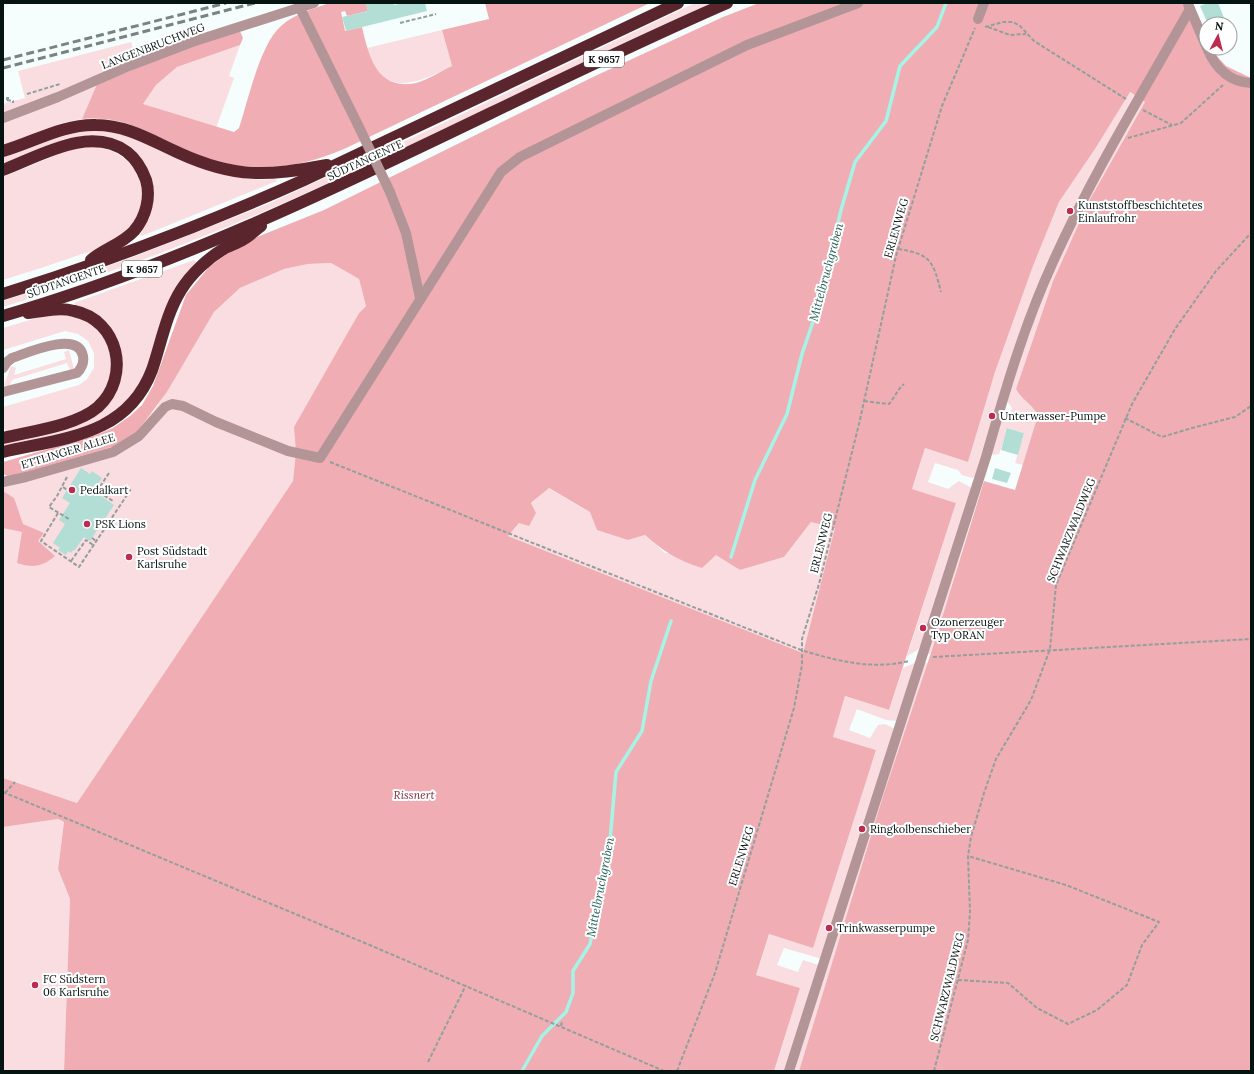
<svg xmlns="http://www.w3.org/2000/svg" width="1254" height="1074" viewBox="0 0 1254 1074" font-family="Lora,serif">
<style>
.green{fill:#fadde0}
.forest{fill:#f0aeb4;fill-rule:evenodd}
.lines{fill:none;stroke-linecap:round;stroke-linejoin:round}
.stream{stroke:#a6f4e6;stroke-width:3.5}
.building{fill:#b3ded6}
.path{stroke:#949f9d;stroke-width:2;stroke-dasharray:4 2;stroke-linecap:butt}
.minor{stroke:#b39598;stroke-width:10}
.highway{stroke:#5a252d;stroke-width:12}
.rail{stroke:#788482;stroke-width:3;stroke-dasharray:8 4;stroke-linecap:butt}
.minor-bridge{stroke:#b39598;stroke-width:10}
.poi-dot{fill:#bd2c4f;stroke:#fff;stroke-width:1.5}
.labels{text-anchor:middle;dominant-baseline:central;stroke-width:4;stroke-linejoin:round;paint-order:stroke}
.shield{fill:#fff;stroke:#505a58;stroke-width:1}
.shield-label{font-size:10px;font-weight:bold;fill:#051411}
.street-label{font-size:11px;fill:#051411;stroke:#fff}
.poi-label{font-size:11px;fill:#051411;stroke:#fff;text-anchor:start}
.park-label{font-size:11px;font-style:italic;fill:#792c3a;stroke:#fff}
.water-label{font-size:12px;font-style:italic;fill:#236158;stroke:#fff}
</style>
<rect width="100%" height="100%" fill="#f5fefc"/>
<g class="green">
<path d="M695 3H711C566 68 425 142 279 205 189 244 97 278 3 307V301L128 259 268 204 397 145Z"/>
<path d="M442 30 452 66C429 77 395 97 374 68 371 62 369 54 367 48Z"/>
<path d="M131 42 137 63 3 116V104L25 98 18 71Z"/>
<path d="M240 45 229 76 234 78 216 128 143 104 156 85 177 67Z"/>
<path d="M97 84 82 119 59 124 3 147V121Z"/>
<path d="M1129 92 1137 97 1072 215 976 476 972 478 962 475 958 470 935 463 928 482 948 489 959 481 972 488 921 646 916 651 907 656 956 503 912 489 925 448 968 462 995 372 1033 266 1059 202 1095 149Z"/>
<path d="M1143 100 1145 102 1089 201 1053 281 1016 389C1022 400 1031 403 1038 415L1023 465 1015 463 1024 433 1008 428 999 454 991 455 1002 417 1010 414 1012 408 1007 401V397L1046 285 1084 204Z"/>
<path d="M99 129C108 131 118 132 126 135 176 154 220 184 275 179L277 181 142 236 140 235 150 216 153 197 114 139 103 136H83L3 164V157L63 134Z"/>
<path d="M90 146C112 149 129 156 138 177 151 204 133 230 110 244 103 249 91 251 82 254 56 263 29 272 3 280V177L71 149Z"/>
<path d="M194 260 196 262 138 387C129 399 121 412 108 419 79 435 36 440 3 448V443L97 414 120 350 74 303Z"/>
<path d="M331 263 359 279 366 306 359 313 325 375 296 451 293 481 77 803 3 778V483L153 412 167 392 214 312 240 288 284 269 308 264Z"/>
<path d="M57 315C65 315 75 315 84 319 101 326 114 351 113 369 112 381 102 396 93 404 74 420 31 426 6 432L5 429H3V407L79 385 87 379 94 368V353L88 341 78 334 65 331 3 350V328L40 317Z"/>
<path d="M69 350 74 369 70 370 67 363 12 380 9 387 4 385 11 366 16 368 14 375 66 359 64 352Z"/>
<path d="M989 461 932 650 931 654H925Z"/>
<path d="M548 488 590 512 628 540 645 535 665 553 716 554 740 570 784 557 811 522 836 528 803 653 508 536 519 523 531 504Z"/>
<path d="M917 662 898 721 886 720 857 709 849 730 870 738 878 725 885 724 895 729 822 959 784 948 777 965 798 972 803 960 819 965 786 1071H774L800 988 756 975 769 934 812 947 876 750 833 737 845 696 889 710 903 668Z"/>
<path d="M923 662 928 663 883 796 799 1071H791Z"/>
<path d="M58 819 64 822 58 869 70 899 64 1071H3V827Z"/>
</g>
<g class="forest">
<path d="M329 3H366L368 11 347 16 345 11 341 12 345 31 362 27C369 57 377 91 416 83 428 80 441 71 452 66L442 30 489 19 485 3H650L344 149C285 174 235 174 177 146 141 129 123 116 82 119L97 84 192 46 240 31 243 38 240 45 177 67 156 85 143 104 234 132 239 128C248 101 260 44 281 26 294 14 313 9 329 3Z"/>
<path d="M759 3H1183L1197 35 1226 66 1251 78V1071H799L883 796 932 650 984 481 1015 490 1038 415C1031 403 1022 400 1016 389L1053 281 1089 201 1145 102 1130 92 1095 149 1059 202 1033 266 995 372 968 462 925 448 912 489 956 503 889 710 845 696 833 737 876 750 813 948 769 934 756 975 800 988 774 1071H64L70 899 58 869 64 822 58 819 3 827V778L77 803 293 481 296 451 294 427 359 313 366 306 359 279 331 263 308 264 284 269 240 288 214 312 167 392 136 433 118 445 10 477 3 474V462L96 435 113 428 130 416 142 405 153 386 186 295 209 267 240 244 324 210 593 77 723 17ZM549 488 590 512 597 530 628 540 645 535C663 551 679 561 702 568L716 555 740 570 784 557 811 522 835 528 803 653 508 536 519 523 529 526 536 513 531 503Z"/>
<path d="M3 491 14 498 23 524 44 533 38 541 55 556C42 567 33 568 17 563L22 532 3 528Z"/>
</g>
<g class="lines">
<g class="stream">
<path d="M731 557 755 480 787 414 802 354 818 307 841 210 855 162 886 121 900 66 937 27 946 3"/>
<path d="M522 1071 542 1036 566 1012 573 993V971L590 944 609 852 616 772 642 731 651 681 671 621"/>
</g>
</g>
<g class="building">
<path d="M366 3H393L394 5 403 3H425L427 11 346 31 342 17 368 11Z"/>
<path d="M1207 3H1218L1225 20 1214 24H1208L1200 6Z"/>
<path d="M1007 428 1024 433 1018 455 1001 450Z"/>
<path d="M81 468 90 474 92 471 102 478 94 491 114 505 90 541 84 537 74 551 73 550 71 553 68 551 66 555 58 550 60 548 53 543 65 524 59 520 70 503 62 498Z"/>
<path d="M995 468 1011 473 1007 483 992 479Z"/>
</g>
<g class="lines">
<g class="path">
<path d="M400 23 436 14"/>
<path d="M985 27 1003 22H1013L1020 26 1034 41 1126 99"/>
<path d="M988 27 1010 35 1026 34"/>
<path d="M27 94 60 84"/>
<path d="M7 100 13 101V103"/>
<path d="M7 100V98H10"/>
<path d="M1143 110 1172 125"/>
<path d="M1128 138 1181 123 1223 85"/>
<path d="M898 249C931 254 933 261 941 292"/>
<path d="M864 401 889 404C895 397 897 390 904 384"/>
<path d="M1125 418 1162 437 1192 428 1235 417 1251 406"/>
<path d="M330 462 801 650C837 661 872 670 909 661"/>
<path d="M109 473 97 491 113 501"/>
<path d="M67 477 57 496 49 507 69 519"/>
<path d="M63 487 67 490"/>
<path d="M58 513 41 541 79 567 131 489"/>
<path d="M92 538 96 541"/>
<path d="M71 561 86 540 93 545"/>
<path d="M933 657 1251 639"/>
<path d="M3 792 372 946 664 1071"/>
<path d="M5 793 15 782"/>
<path d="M958 980 1008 983 1037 1008 1068 1024 1097 1010 1127 985 1142 945 1159 922 1066 885 968 856"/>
<path d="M561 1026 562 1021"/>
<path d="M428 1062 466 985"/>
<path d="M677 1071 715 973 794 708 802 665V639L819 584 859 424 896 256 942 106 975 28"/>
<path d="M934 1071 968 940 970 911 968 856 971 837 984 793 996 759 1031 700 1050 649 1056 585 1132 404 1175 329 1216 271 1251 233"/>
</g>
<g class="minor">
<path d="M1188 4 1206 46"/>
<path d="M300 8 358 125"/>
<path d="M978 19 984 3"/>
<path d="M1207 48C1215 67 1229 82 1251 83"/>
<path d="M3 118 58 97 129 66 192 42 314 3"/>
<path d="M390 192 406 233 420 298"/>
<path d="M3 368 7 362 12 358C27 353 78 330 83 356 84 362 82 368 77 373L3 392"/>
<path d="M3 482 26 477 113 452 139 436 165 407 172 404 183 406 216 422 288 451 320 458 501 172 520 157 747 45 858 3"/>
<path d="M789 1071 986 457C1005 391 1024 325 1053 262 1092 175 1143 92 1190 9"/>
</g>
<g class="highway">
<path d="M3 151C34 142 63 124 96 125 127 125 152 141 179 153 236 179 267 176 327 165"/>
<path d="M3 170C40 156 90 125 127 152 136 159 142 169 146 180 151 197 146 217 134 231 122 244 104 249 91 260"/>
<path d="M3 294C106 262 206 224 304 180L678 3"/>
<path d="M3 316C257 242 485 108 727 3"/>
<path d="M3 438C31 431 76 426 98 407 131 377 119 320 74 311 60 307 43 311 28 313"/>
<path d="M3 452C63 438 127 436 152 370 161 344 166 314 181 290 191 274 208 258 225 248 231 245 238 243 244 239 250 236 255 230 261 226"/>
</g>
<g class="rail">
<path d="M3 60 226 3"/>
<path d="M3 68 255 3"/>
</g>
<path class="minor-bridge" d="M358 125 390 192"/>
</g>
<g class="poi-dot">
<circle cx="1070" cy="211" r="4"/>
<circle cx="992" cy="416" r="4"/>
<circle cx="72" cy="490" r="4"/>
<circle cx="87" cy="524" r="4"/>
<circle cx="129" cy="557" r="4"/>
<circle cx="923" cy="628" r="4"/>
<circle cx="862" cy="829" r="4"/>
<circle cx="829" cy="928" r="4"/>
<circle cx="35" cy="985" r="4"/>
</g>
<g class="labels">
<g class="shield">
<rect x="584" y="51" width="40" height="16" rx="3"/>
<rect x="122" y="261" width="40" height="16" rx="3"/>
</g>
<g class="shield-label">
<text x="604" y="59">K 9657</text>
<text x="142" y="269">K 9657</text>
</g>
<g class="street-label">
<text transform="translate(153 46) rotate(-21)">LANGENBRUCHWEG</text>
<text transform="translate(365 160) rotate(-25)">SÜDTANGENTE</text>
<text transform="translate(896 228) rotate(-74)">ERLENWEG</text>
<text transform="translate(66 281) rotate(-19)">SÜDTANGENTE</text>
<text transform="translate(68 451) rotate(-17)">ETTLINGER ALLEE</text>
<text transform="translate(1071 530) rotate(-68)">SCHWARZWALDWEG</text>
<text transform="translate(821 543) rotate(-76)">ERLENWEG</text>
<text transform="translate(741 856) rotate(-73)">ERLENWEG</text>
<text transform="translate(947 987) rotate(-76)">SCHWARZWALDWEG</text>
</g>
<g class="poi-label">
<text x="1078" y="205">Kunststoffbeschichtetes<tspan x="1078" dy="13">Einlaufrohr</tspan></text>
<text x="1000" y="416">Unterwasser-Pumpe</text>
<text x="80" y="490">Pedalkart</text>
<text x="95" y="524">PSK Lions</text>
<text x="137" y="551">Post Südstadt<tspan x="137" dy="13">Karlsruhe</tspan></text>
<text x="931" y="622">Ozonerzeuger<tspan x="931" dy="13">Typ ORAN</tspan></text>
<text x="870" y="829">Ringkolbenschieber</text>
<text x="837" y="928">Trinkwasserpumpe</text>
<text x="43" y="979">FC Südstern<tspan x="43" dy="13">06 Karlsruhe</tspan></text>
</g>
<g class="park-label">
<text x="414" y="795">Rissnert</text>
</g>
<g class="water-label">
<text transform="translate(826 272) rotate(-75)">Mittelbruchgraben</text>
<text transform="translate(600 887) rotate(-79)">Mittelbruchgraben</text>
</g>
</g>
<rect width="1254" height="1074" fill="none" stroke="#051411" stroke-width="8"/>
<g transform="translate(1218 36) rotate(7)"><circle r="19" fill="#ffffff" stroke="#9ba1a0"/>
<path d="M0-3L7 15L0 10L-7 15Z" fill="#bd2c4f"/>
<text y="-6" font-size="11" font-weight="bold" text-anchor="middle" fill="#051411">N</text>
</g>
</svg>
